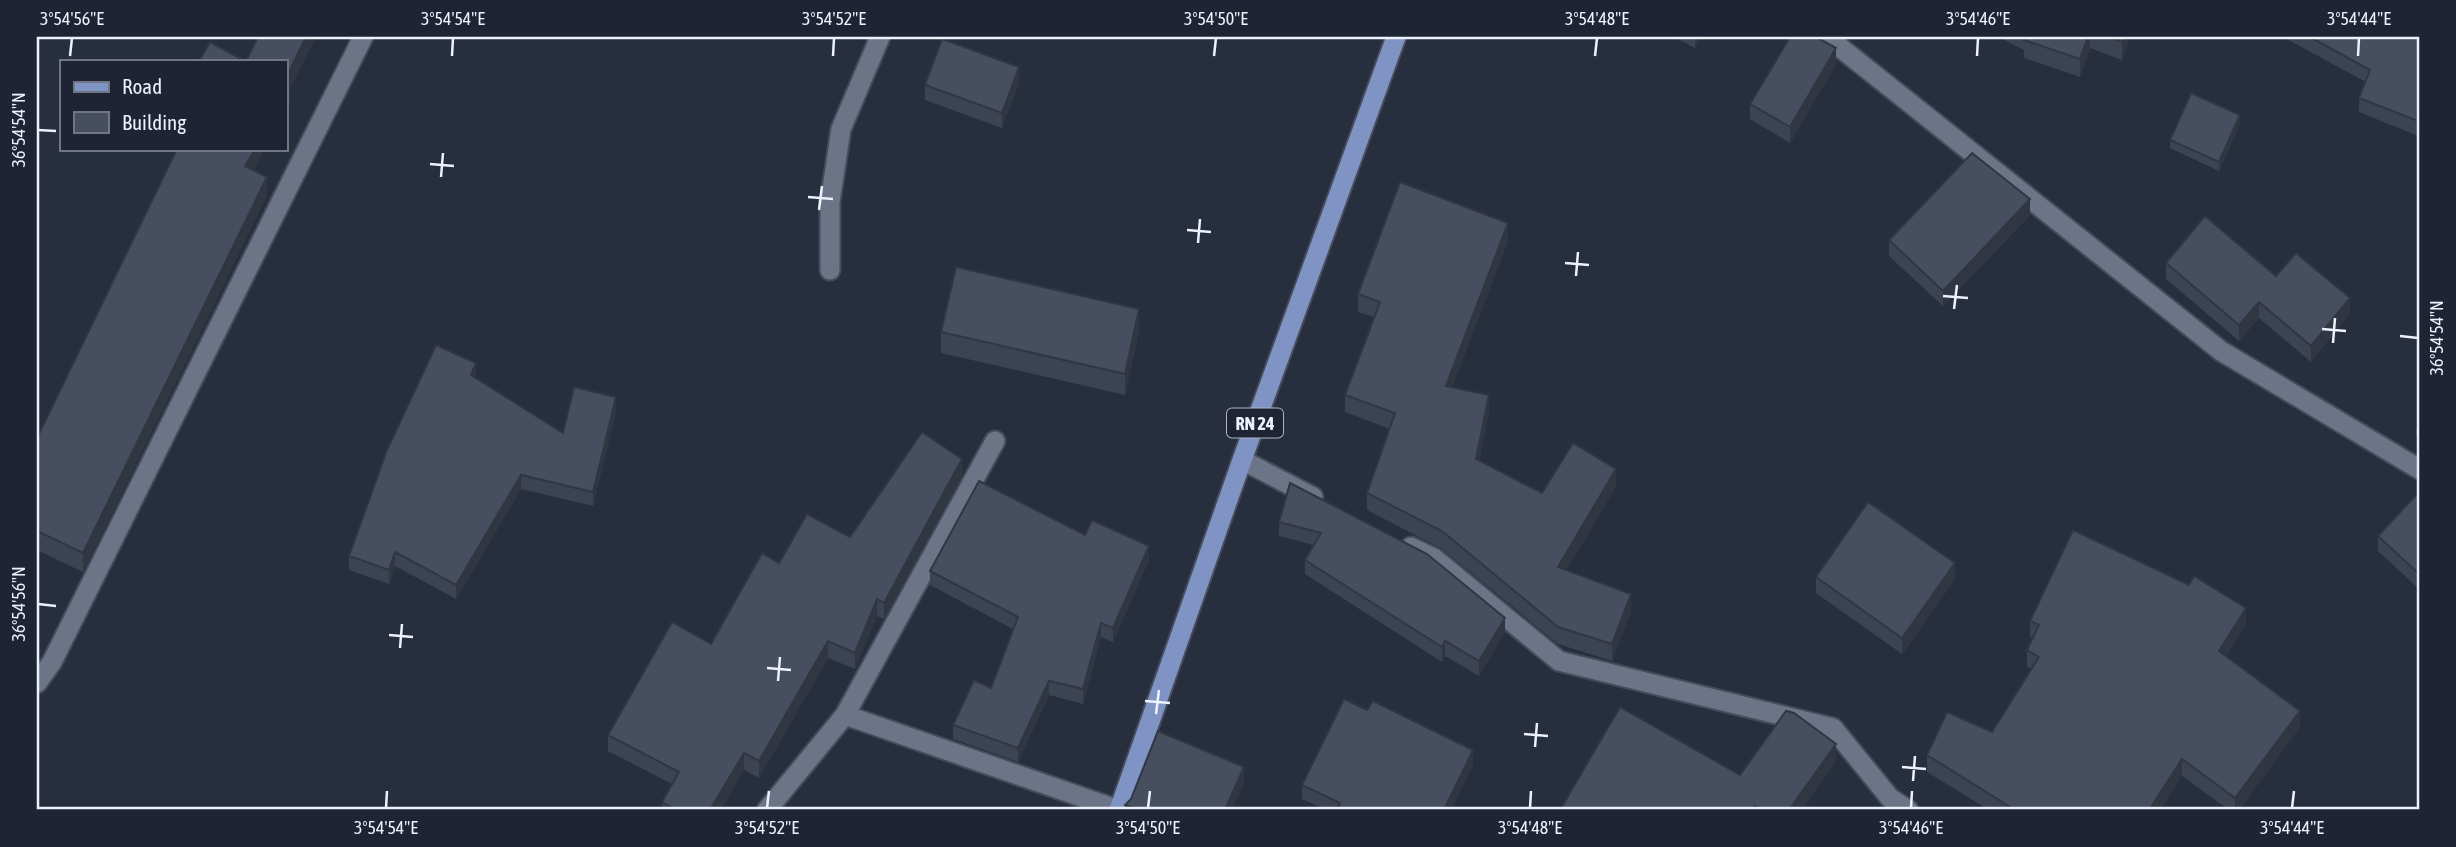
<svg xmlns="http://www.w3.org/2000/svg" width="2456" height="847" viewBox="0 0 2456 847" font-family="'Asap Condensed',sans-serif">
<style>
.lines{fill:none;stroke-linecap:round;stroke-linejoin:round}
.minor-casing{stroke:#454b59;stroke-width:23}
.primary-casing{stroke:#454b59;stroke-width:23}
.minor{stroke:#6c7588;stroke-width:19}
.primary{stroke:#7f94c4;stroke-width:19}
.wall{fill:#3c4352}
.shaded-wall{fill:#313742}
.building{fill:#464e5f;stroke:#313742;stroke-width:2}
.ticks{fill:none;stroke:#ecf1fc;stroke-width:2.5}
.labels{text-anchor:middle;dominant-baseline:central;stroke-width:5;stroke-linejoin:round;paint-order:stroke}
.shield{fill:#1e2434;stroke:#aeb4c0;stroke-width:2}
.shield-label{font-size:18px;font-weight:bold;fill:#ecf1fc}
.neatline{fill:none;stroke:#ecf1fc;stroke-width:2.5}
.ticks-label{font-size:18px;text-anchor:middle;fill:#ecf1fc}
</style>
<rect width="100%" height="100%" fill="#272e3e"/>
<g class="lines">
<g class="minor-casing">
<g id="minor">
<path d="M1827 37 2221 351 2419 469"/>
<path d="M830 270V202L841 129 880 37"/>
<path d="M1242 460 1313 497"/>
<path d="M1411 547 1434 558 1559 661 1833 728 1890 798 1908 810"/>
<path d="M37 683 52 662 363 37"/>
<path d="M845 715 995 441"/>
<path d="M767 810 845 715 1119 810"/>
</g>
</g>
<g class="primary-casing">
<path id="primary" d="M1119 810 1242 460 1396 37"/>
</g>
<use href="#minor" class="minor"/>
<use href="#primary" class="primary"/>
</g>
<g class="wall">
<path d="M1674 37H1701L1695 48Z"/>
<path d="M1999 37H2130L2122 60 2090 48 2080 77 2024 58V50Z"/>
<path d="M2283 37H2419V132L2418 136 2359 112V98L2366 82Z"/>
<path d="M1836 64 1790 143 1750 119V104Z"/>
<path d="M1019 83 1002 128 925 100V85Z"/>
<path d="M2240 123 2219 171 2170 148V140Z"/>
<path d="M253 170 267 196 83 572 37 550V438Z"/>
<path d="M2030 215 1943 306 1889 256V240Z"/>
<path d="M1508 241 1452 387 1489 413 1479 461 1542 493 1616 486 1566 571 1631 612 1612 661 1558 644 1442 549 1367 510V493L1390 429 1345 412V395L1374 317 1358 312V294Z"/>
<path d="M2166 263 2276 276 2350 313 2311 362 2259 318 2239 341 2166 279Z"/>
<path d="M1139 330 1125 395 941 353V332Z"/>
<path d="M476 377V379L563 433 616 412 593 506 521 489 456 599 395 566 389 584 349 570V556Z"/>
<path d="M2419 424V439L2416 435V427Z"/>
<path d="M962 476 884 619 877 616 855 669 828 658 759 778 744 770 720 810H662V802L672 784 608 751V735L711 644 779 563 850 537Z"/>
<path d="M1290 483 1505 632 1479 676 1445 656 1442 662 1305 574V560L1313 545 1279 536V522Z"/>
<path d="M2419 492V589L2378 551V536Z"/>
<path d="M1085 535 1149 560 1113 642 1101 637 1083 704 1049 695 1018 762 953 739V725L991 688 1013 629 930 585V571Z"/>
<path d="M1816 577 1955 579 1902 654 1816 593Z"/>
<path d="M2030 621 2246 624 2226 656 2300 727 2239 810H2229L2182 776 2160 810H1989L1927 772V755L1992 732 2032 669 2027 667V650L2033 638 2030 637Z"/>
<path d="M1473 764 1451 810H1326L1302 799V785Z"/>
<path d="M1244 783 1232 810H1125V805Z"/>
</g>
<g class="shaded-wall">
<path d="M306 37H316L290 89V104L285 112V80Z"/>
<path d="M1695 37H1701L1695 48Z"/>
<path d="M2088 37H2090V48L2080 77V59Z"/>
<path d="M2124 37H2130L2122 60V42Z"/>
<path d="M1836 48V64L1790 143V127Z"/>
<path d="M1019 67V83L1002 128V113Z"/>
<path d="M2240 115V123L2219 171V162Z"/>
<path d="M2419 117V132L2418 136V121Z"/>
<path d="M255 149H265L245 185V166Z"/>
<path d="M267 177V196L83 572V553Z"/>
<path d="M2030 199V215L1943 306V291Z"/>
<path d="M1508 223V241L1446 404V386Z"/>
<path d="M2350 298V313L2311 362V346Z"/>
<path d="M2259 302V318L2239 341V325Z"/>
<path d="M1139 309V330L1125 395V374Z"/>
<path d="M476 363V377L471 390V375Z"/>
<path d="M1489 395V413L1476 477V459Z"/>
<path d="M616 397V412L593 506V492Z"/>
<path d="M962 459V476L884 619V603Z"/>
<path d="M1616 469V486L1558 585V567Z"/>
<path d="M521 475V489L456 599V585Z"/>
<path d="M1149 546V560L1113 642V628Z"/>
<path d="M395 552V566L389 584V570Z"/>
<path d="M1955 563V579L1902 654V638Z"/>
<path d="M1631 594V612L1612 661V644Z"/>
<path d="M877 599V616L855 669V653Z"/>
<path d="M2246 608V624L2219 667V651Z"/>
<path d="M1505 618V632L1479 676V661Z"/>
<path d="M1101 623V637L1083 704V689Z"/>
<path d="M828 641V658L759 778V761Z"/>
<path d="M1445 641V656L1442 662V647Z"/>
<path d="M1049 681V695L1018 762V748Z"/>
<path d="M2300 711V727L2239 810H2235V798Z"/>
<path d="M1836 744V762L1802 810H1789Z"/>
<path d="M1473 750V764L1451 810H1444Z"/>
<path d="M744 753V770L720 810H710Z"/>
<path d="M2182 759V776L2160 810H2149Z"/>
<path d="M1244 767V783L1232 810H1225Z"/>
</g>
<g class="building">
<path d="M258 37H306L285 80V61H246Z"/>
<path d="M1790 37H1816L1836 48 1790 127 1750 104Z"/>
<path d="M2025 37H2088L2080 59 2024 40Z"/>
<path d="M2109 37H2124L2122 42Z"/>
<path d="M2310 37H2419V117L2418 121 2359 98 2370 70Z"/>
<path d="M942 39 1019 67 1002 113 925 85Z"/>
<path d="M210 42 245 61H199Z"/>
<path d="M285 83 290 85 285 93Z"/>
<path d="M2191 93 2240 115 2219 162 2170 140Z"/>
<path d="M177 149H255L245 166 267 177 83 553 37 531V438Z"/>
<path d="M1972 153 2030 199 1943 291 1889 240Z"/>
<path d="M1400 182 1508 223 1446 386 1489 395 1476 459 1542 493 1573 443 1616 469 1558 567 1631 594 1612 644 1558 627 1442 531 1367 493 1395 413 1345 395 1380 302 1358 294Z"/>
<path d="M2205 216 2276 276 2296 253 2350 298 2311 346 2259 302 2239 325 2166 263Z"/>
<path d="M956 267 1139 309 1125 374 941 332Z"/>
<path d="M436 345 476 363 471 375 563 433 574 387 616 397 593 492 521 475 456 585 395 552 389 570 349 556 387 450Z"/>
<path d="M922 432 962 459 884 603 877 599 855 653 828 641 759 761 744 753 710 810H676L662 802 679 772 608 735 672 622 711 644 762 553 779 563 807 514 850 537Z"/>
<path d="M979 481 1085 535 1092 520 1149 546 1113 628 1101 623 1083 689 1049 681 1018 748 953 725 974 680 991 688 1018 617 930 571Z"/>
<path d="M1290 483 1427 554 1505 618 1479 661 1445 641 1442 647 1305 560 1321 533 1279 522Z"/>
<path d="M2419 492V574L2378 536Z"/>
<path d="M1868 502 1955 563 1902 638 1816 577Z"/>
<path d="M2073 530 2189 585 2194 576 2246 608 2219 651 2300 711 2235 798 2182 759 2149 810H2015L1927 755 1947 712 1992 732 2039 657 2027 650 2039 625 2030 621Z"/>
<path d="M1344 699 1367 710 1373 701 1473 750 1444 810H1337L1340 803 1302 785Z"/>
<path d="M1620 707 1740 775 1786 711 1794 713 1836 744 1789 810H1761L1755 806 1752 810H1560Z"/>
<path d="M1158 731 1244 767 1225 810H1138L1125 805 1131 799Z"/>
</g>
<path class="ticks" d="M70 56 72 38M452 56 453 38M833 56 834 38M1214 56 1216 38M1595 56 1597 38M1977 56 1978 38M2358 56 2359 38M38 130 56 131M430 164 454 166M441 177 443 153M808 197 833 199M819 210 822 186M1187 230 1211 232M1198 243 1200 219M1565 263 1589 265M1576 276 1578 252M1943 296 1968 298M1954 309 1957 285M2322 329 2346 331M2400 336 2418 338M2333 343 2335 318M38 604 56 606M389 635 413 637M400 648 402 624M767 668 791 670M778 681 780 657M1145 701 1170 703M1156 714 1159 690M1524 734 1548 736M1535 747 1537 723M1902 767 1926 769M1913 781 1915 756M386 808 387 791M767 808 769 791M1148 808 1150 791M1530 808 1531 791M1911 808 1912 791M2292 808 2294 791"/>
<g class="labels">
<rect class="shield" x="1227" y="408.5" width="56" height="29" rx="5"/>
<g class="shield-label">
<text x="1255" y="423">RN 24</text>
</g>
</g>
<rect width="2456" height="847" fill="none" stroke="#1e2434" stroke-width="77"/>
<rect x="60" y="60" width="228" height="91" fill="#1e2434" stroke="#707684" stroke-width="2"/>
<rect x="74" y="82" width="35" height="10" fill="#7f94c4" stroke="#707684" stroke-width="2"/>
<text x="122" y="94" font-size="21" fill="#ecf1fc">Road</text>
<rect x="74" y="112" width="35" height="21" fill="#464e5f" stroke="#707684" stroke-width="2"/>
<text x="122" y="130" font-size="21" fill="#ecf1fc">Building</text>
<rect x="38" y="38" width="2380" height="770" class="neatline"/>
<g class="ticks-label">
<text x="72" y="25">3°54'56"E</text>
<text x="453" y="25">3°54'54"E</text>
<text x="834" y="25">3°54'52"E</text>
<text x="1216" y="25">3°54'50"E</text>
<text x="1597" y="25">3°54'48"E</text>
<text x="1978" y="25">3°54'46"E</text>
<text x="2359" y="25">3°54'44"E</text>
<text transform="translate(19 130) rotate(-90)" y="6">36°54'54"N</text>
<text transform="translate(2437 338) rotate(-90)" y="6">36°54'54"N</text>
<text transform="translate(19 604) rotate(-90)" y="6">36°54'56"N</text>
<text x="386" y="834">3°54'54"E</text>
<text x="767" y="834">3°54'52"E</text>
<text x="1148" y="834">3°54'50"E</text>
<text x="1530" y="834">3°54'48"E</text>
<text x="1911" y="834">3°54'46"E</text>
<text x="2292" y="834">3°54'44"E</text>
</g>
</svg>
